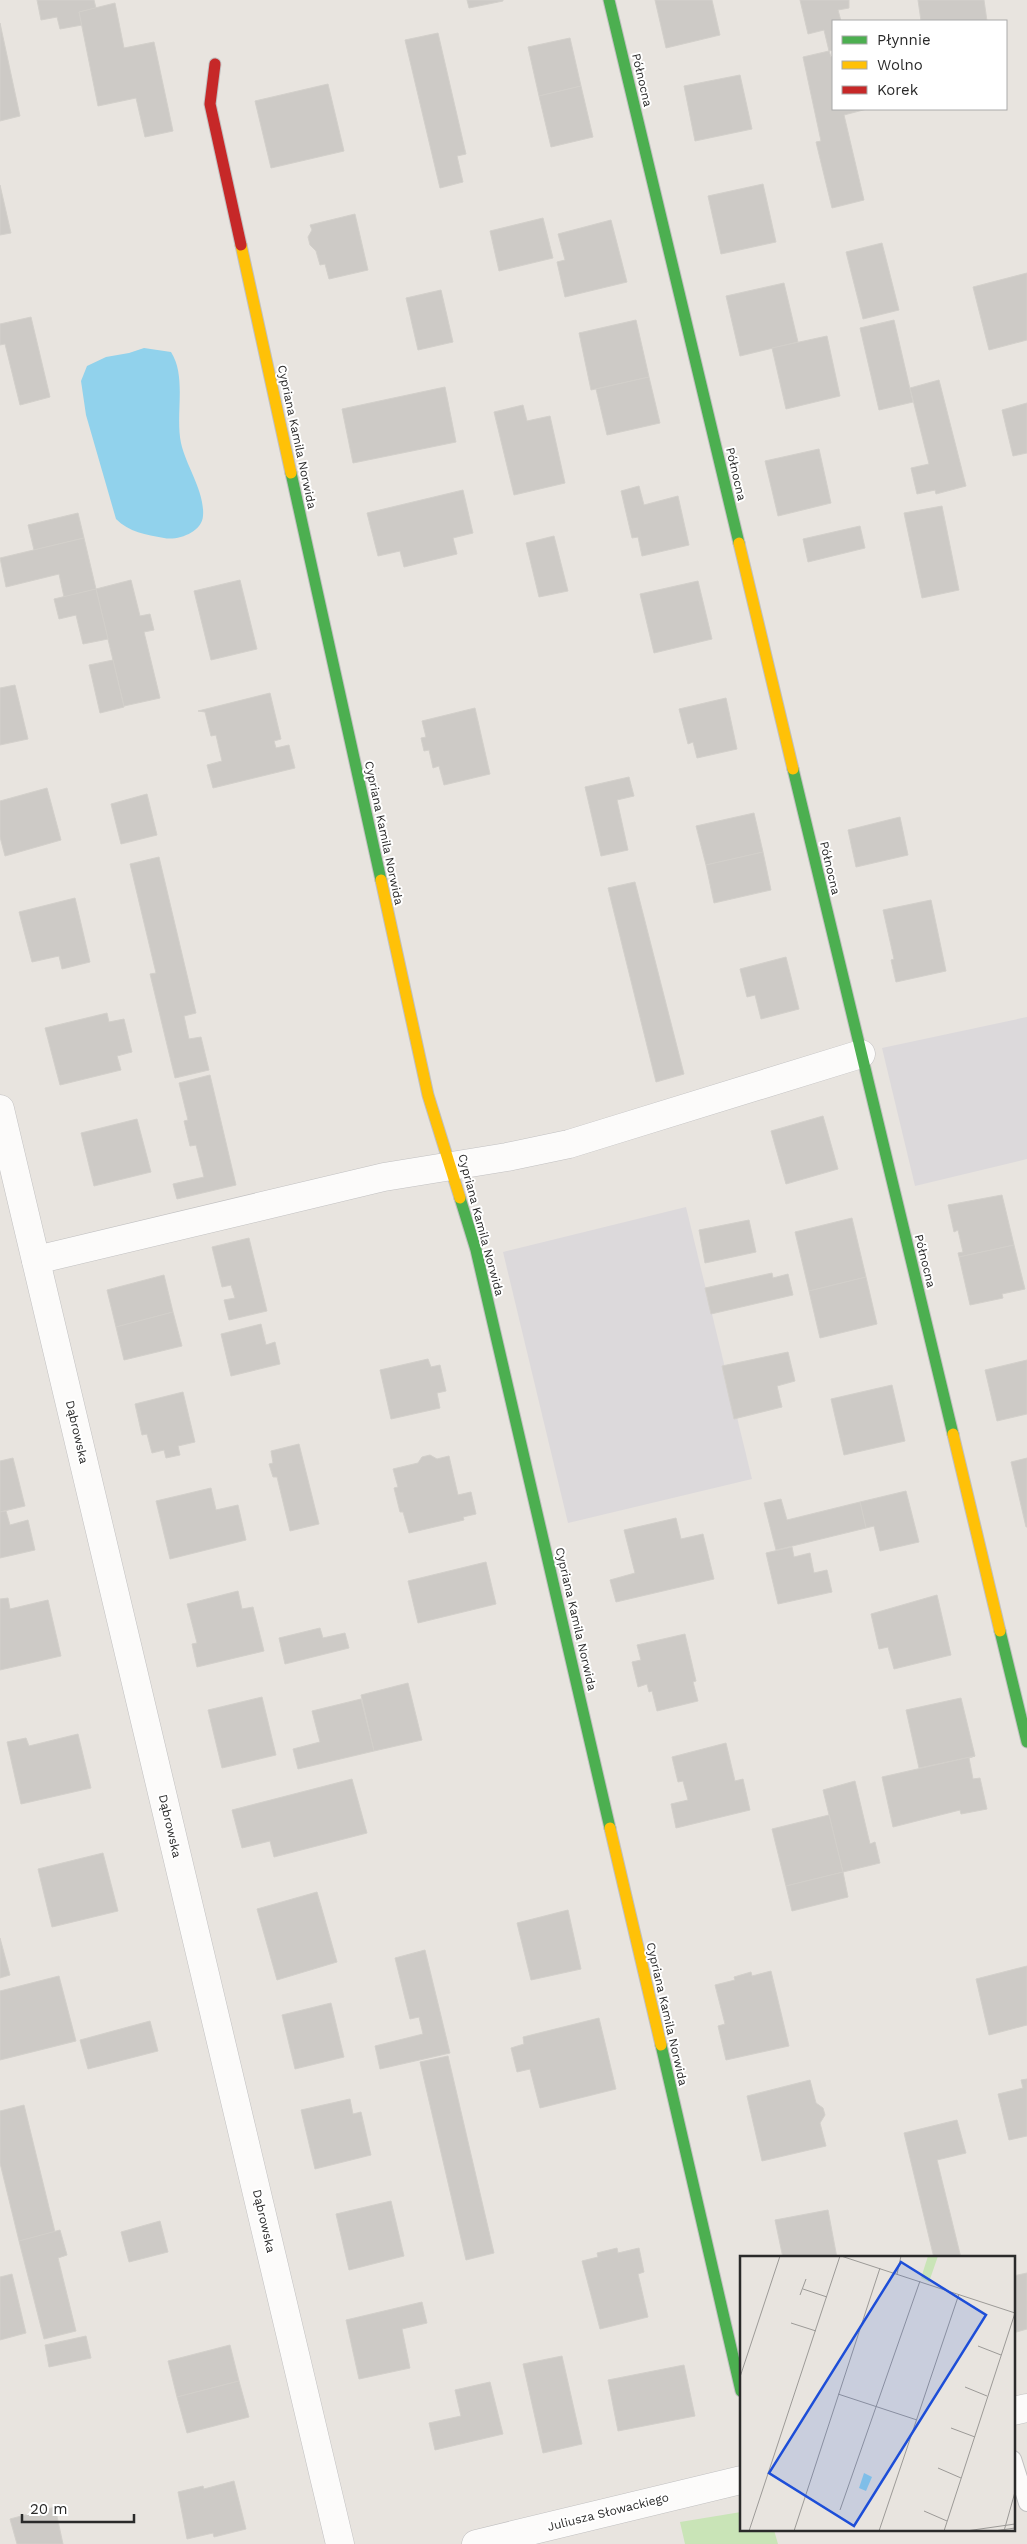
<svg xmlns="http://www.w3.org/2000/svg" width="1027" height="2544" viewBox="0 0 1027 2544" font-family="'Work Sans',sans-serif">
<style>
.industrial{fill:#dcd9db}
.green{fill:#c9e4b7}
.water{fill:#91d2ec}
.building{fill:#cdcac6;stroke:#d3d0cb}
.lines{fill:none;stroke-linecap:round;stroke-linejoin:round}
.lane-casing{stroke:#c1c0c1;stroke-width:18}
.street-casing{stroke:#c1c0c1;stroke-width:29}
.fast-casing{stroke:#c1c0c1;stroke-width:13}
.slow-casing{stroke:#c1c0c1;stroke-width:13}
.jam-casing{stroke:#c1c0c1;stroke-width:13}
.lane{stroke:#fcfbfa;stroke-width:16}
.street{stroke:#fcfbfa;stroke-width:28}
.fast{stroke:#4caf50;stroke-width:11}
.slow{stroke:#ffc107;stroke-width:11}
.jam{stroke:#c62828;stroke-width:11}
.labels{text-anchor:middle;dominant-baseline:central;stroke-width:4;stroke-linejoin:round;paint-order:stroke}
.street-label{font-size:12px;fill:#2a2a2a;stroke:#fff}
.inset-road{fill:none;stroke:#9c9a97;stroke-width:1}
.view{fill:#1d4ed8;fill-opacity:0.15;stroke:#1d4ed8;stroke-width:2.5}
.inset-edge{fill:none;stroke:#2a2a2a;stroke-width:2.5}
</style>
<rect width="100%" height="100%" fill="#e8e4df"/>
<g class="industrial">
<path d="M1027 1017V1159L915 1186 882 1048Z"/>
<path d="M686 1207 752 1479 568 1523 503 1252Z"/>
</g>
<path class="green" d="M741 2512V2530H774L778 2544H685L680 2522Z"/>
<path class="water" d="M144 348 171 352C187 377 175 414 181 443 186 466 205 492 203 516 202 532 178 541 164 538 146 535 129 532 116 519L86 415 81 381 87 366 106 357 129 353Z"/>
<g class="building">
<path d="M37 0H94L96 8 79 12 82 25 60 29 57 17 41 20Z"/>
<path d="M467 0H503V1L469 8Z"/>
<path d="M655 0H712L720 35 666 48Z"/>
<path d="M800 0H849V8L838 10 841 21H833V50L829 51 824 30 808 34Z"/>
<path d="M918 0H984L987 21H921Z"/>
<path d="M115 3 124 48 154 42 173 131 145 137 136 98 98 106 79 12Z"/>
<path d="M0 23 20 116 0 121Z"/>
<path d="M438 33 466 154 457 156 463 182 440 188 405 40Z"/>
<path d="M570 38 581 86 539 96 528 47Z"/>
<path d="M829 51 831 57 833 56V109H867L844 115 864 200 832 208 816 142 821 141 803 57Z"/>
<path d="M740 75 752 129 695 141 684 86Z"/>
<path d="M328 84 344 151 271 168 255 101Z"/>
<path d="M581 86 593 137 551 147 539 96Z"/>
<path d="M763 184 776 242 721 254 708 196Z"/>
<path d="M0 185 11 233 0 235Z"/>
<path d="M355 214 368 270 329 279 325 264 320 265 316 251 310 245 308 237 312 230 310 225Z"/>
<path d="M543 218 553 258 499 271 490 231Z"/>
<path d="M611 220 627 282 565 297 557 262 565 260 558 234Z"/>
<path d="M882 243 899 310 863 319 846 252Z"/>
<path d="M1027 273V340L989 350 973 287Z"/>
<path d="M784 283 798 342 740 356 726 296Z"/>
<path d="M441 290 453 342 418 350 406 298Z"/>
<path d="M31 317 50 397 20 405 5 344 0 345V324Z"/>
<path d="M636 320 649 377 591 390 579 333Z"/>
<path d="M894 320 913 402 879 410 860 328Z"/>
<path d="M827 336 840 396 786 409 772 348Z"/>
<path d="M649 377 660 423 607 435 596 389Z"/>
<path d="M939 380 966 486 936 494 935 490 917 494 911 468 929 464 910 388Z"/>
<path d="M445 387 456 442 353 463 342 409Z"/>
<path d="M1027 403V453L1013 456 1002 410Z"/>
<path d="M523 405 527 421 550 416 565 483 514 495 494 412Z"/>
<path d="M819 449 831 503 778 516 765 461Z"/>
<path d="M639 486 644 505 678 496 689 545 642 556 638 537 632 538 621 491Z"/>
<path d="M463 490 473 533 453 538 457 554 404 567 400 551 378 556 367 513Z"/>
<path d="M942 506 959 590 922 598 904 513Z"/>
<path d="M78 513 84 538 34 550 28 525Z"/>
<path d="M860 526 865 548 808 562 803 539Z"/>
<path d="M554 536 568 591 539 597 526 543Z"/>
<path d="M84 538 96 589 64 597 59 574 6 587 0 558Z"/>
<path d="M131 580 140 616 150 614 154 630 144 632 160 698 124 706 96 589Z"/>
<path d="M240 580 257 649 211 660 194 591Z"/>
<path d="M698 581 712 639 654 653 640 594Z"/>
<path d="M96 589 108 639 83 644 76 615 59 619 54 599Z"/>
<path d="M113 660 124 707 100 713 89 665Z"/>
<path d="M15 685 28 739 0 745V688Z"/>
<path d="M270 693 281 739 274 741 276 748 289 745 295 768 213 788 207 765 222 761 216 735 211 736 205 712 198 711Z"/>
<path d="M726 698 737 749 697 758 693 742 688 744 679 709Z"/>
<path d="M475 708 490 774 444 785 439 766 433 768 429 750 424 751 421 738 426 737 422 721Z"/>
<path d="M629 777 634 796 617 800 628 850 601 856 585 787Z"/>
<path d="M47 788 61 840 5 856 0 837V801Z"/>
<path d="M147 794 157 835 121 844 111 804Z"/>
<path d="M754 813 763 852 706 865 696 826Z"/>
<path d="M900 817 908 855 856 867 848 830Z"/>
<path d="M763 852 771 890 714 903 706 865Z"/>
<path d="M159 857 196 1013 184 1016 189 1039 201 1037 209 1070 175 1078 150 974 156 973 130 864Z"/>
<path d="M635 882 684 1074 656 1082 608 888Z"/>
<path d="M75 898 90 962 62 969 59 956 32 962 19 912Z"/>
<path d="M931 900 946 971 896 982 891 960 894 959 883 910Z"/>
<path d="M786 957 799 1009 761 1019 755 995 747 997 740 969Z"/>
<path d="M107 1013 109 1022 124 1019 132 1052 117 1056 121 1070 60 1085 45 1028Z"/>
<path d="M210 1075 236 1185 177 1199 173 1184 204 1177 196 1145 190 1146 184 1121 188 1120 179 1083Z"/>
<path d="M823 1116 838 1169 786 1184 771 1131Z"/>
<path d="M137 1119 151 1172 94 1186 81 1133Z"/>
<path d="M1002 1195 1014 1245 959 1257 958 1253 963 1252 958 1230 954 1232 948 1205Z"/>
<path d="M852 1218 866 1277 809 1291 795 1232Z"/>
<path d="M749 1220 756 1252 705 1263 699 1230Z"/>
<path d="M249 1238 267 1311 229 1320 224 1300 235 1298 231 1285 222 1287 212 1247Z"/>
<path d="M1014 1245 1025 1289 1002 1294 1003 1298 970 1305 959 1257Z"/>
<path d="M772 1273 773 1278 788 1274 793 1295 711 1314 705 1288Z"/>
<path d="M164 1275 173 1312 116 1327 107 1290Z"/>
<path d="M866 1277 877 1324 820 1338 809 1291Z"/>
<path d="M173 1312 182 1346 124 1360 116 1327Z"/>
<path d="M261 1324 266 1345 275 1342 280 1364 231 1376 221 1334Z"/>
<path d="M788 1352 795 1381 777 1386 782 1407 734 1419 722 1366Z"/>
<path d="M428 1359 431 1367 440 1365 446 1391 437 1393 440 1408 391 1419 380 1370Z"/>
<path d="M1027 1360V1414L997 1421 985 1370Z"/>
<path d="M892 1385 905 1441 844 1455 831 1399Z"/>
<path d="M183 1392 195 1442 178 1446 180 1455 166 1458 164 1450 152 1453 147 1434 142 1435 135 1404Z"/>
<path d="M299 1444 319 1524 290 1531 277 1477H273L269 1464 273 1463 271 1451Z"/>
<path d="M430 1455 437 1459 449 1456 458 1495 471 1492 476 1514 463 1517 464 1520 409 1533 403 1512H400L394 1488 398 1487 393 1469 418 1463 422 1457Z"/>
<path d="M13 1458 25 1506 0 1512V1461Z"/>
<path d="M1027 1458V1527H1026L1011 1462Z"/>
<path d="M211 1488 216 1510 238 1505 246 1540 170 1559 156 1501Z"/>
<path d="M906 1491 919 1542 880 1551 874 1526 866 1528 860 1502Z"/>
<path d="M781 1499 787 1520 860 1502 866 1528 776 1550 764 1503Z"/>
<path d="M6 1511 10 1525 28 1520 35 1550 0 1558V1512Z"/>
<path d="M676 1518 681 1539 703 1534 714 1579 616 1602 610 1580 635 1573 624 1530Z"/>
<path d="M792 1547 794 1557 810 1553 814 1573 827 1570 832 1592 778 1604 766 1553Z"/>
<path d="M486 1562 496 1604 418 1623 408 1581Z"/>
<path d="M238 1591 242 1609 253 1607 264 1651 197 1667 192 1644 197 1643 187 1604Z"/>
<path d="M937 1595 951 1655 894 1669 888 1647 879 1649 871 1614Z"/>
<path d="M8 1598 10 1609 48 1600 61 1656 0 1670V1599Z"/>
<path d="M320 1628 323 1638 345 1633 349 1648 285 1664 279 1638Z"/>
<path d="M685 1634 696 1681 693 1682 698 1701 657 1711 652 1691 649 1692 647 1684 638 1687 632 1662 641 1660 637 1645Z"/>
<path d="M408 1683 422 1740 374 1751 361 1695Z"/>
<path d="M262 1697 276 1755 222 1768 208 1710Z"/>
<path d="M961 1698 975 1756 919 1768 906 1710Z"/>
<path d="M361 1699 374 1751 298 1769 293 1749 320 1742 312 1711Z"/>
<path d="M78 1734 91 1788 21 1804 7 1742 26 1738 29 1746Z"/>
<path d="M726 1743 735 1781 743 1779 750 1810 676 1828 671 1804 688 1800 683 1781 678 1782 672 1757Z"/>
<path d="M975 1756 969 1758 973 1779 980 1778 987 1809 961 1814 960 1810 893 1827 882 1777Z"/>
<path d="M352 1779 367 1833 274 1857 270 1841 242 1848 232 1810Z"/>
<path d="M855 1781 870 1844 875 1842 880 1863 843 1872 823 1790Z"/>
<path d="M829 1815 843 1872 786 1886 772 1829Z"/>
<path d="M103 1853 118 1911 52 1927 38 1869Z"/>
<path d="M843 1872 848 1897 792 1911 786 1886Z"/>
<path d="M317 1892 337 1962 277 1980 257 1909Z"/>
<path d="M568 1910 581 1969 531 1980 517 1923Z"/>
<path d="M0 1938 10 1975 0 1978Z"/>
<path d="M425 1950 450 2053 380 2069 375 2046 423 2034 419 2017 410 2019 395 1958Z"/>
<path d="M1027 1966V2025L989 2035 976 1979Z"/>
<path d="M771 1971 789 2046 726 2060 718 2026 725 2024 715 1985 735 1980 734 1977 751 1972 752 1976Z"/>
<path d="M59 1976 76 2041 0 2060V1991Z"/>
<path d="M331 2003 344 2057 295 2069 282 2015Z"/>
<path d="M599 2018 616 2089 540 2108 530 2069 517 2072 511 2048 524 2044 523 2037Z"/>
<path d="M150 2021 158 2051 88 2069 80 2040Z"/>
<path d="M448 2056 494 2253 466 2260 420 2062Z"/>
<path d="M1027 2079V2136L1009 2140 998 2094 1023 2088 1021 2080Z"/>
<path d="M810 2080 816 2103 823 2108 825 2115 820 2123 826 2146 762 2161 747 2096Z"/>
<path d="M350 2099 353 2114 361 2112 371 2155 315 2169 301 2110Z"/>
<path d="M24 2105 55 2232 19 2241 0 2163V2111Z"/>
<path d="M957 2120 966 2153 937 2160 961 2258H934L904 2133Z"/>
<path d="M391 2201 404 2256 349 2270 336 2214Z"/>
<path d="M828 2210 837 2258H783L775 2220Z"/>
<path d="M160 2221 168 2252 129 2262 121 2232Z"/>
<path d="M60 2230 67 2255 58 2258 76 2331 44 2339 19 2241Z"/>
<path d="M617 2248 618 2253 639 2248 644 2272 638 2274 648 2317 600 2329 582 2261 598 2257 597 2253Z"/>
<path d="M1027 2273V2329L1013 2333V2276Z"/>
<path d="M12 2274 26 2333 0 2340V2277Z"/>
<path d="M422 2302 427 2323 402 2329 410 2368 359 2379 346 2320Z"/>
<path d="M86 2336 91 2358 49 2367 45 2345Z"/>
<path d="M230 2345 239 2381 177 2397 168 2361Z"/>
<path d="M562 2356 582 2444 543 2453 523 2364Z"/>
<path d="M684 2365 695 2416 618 2431 608 2380Z"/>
<path d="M239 2381 249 2417 187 2433 177 2397Z"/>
<path d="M490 2382 503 2434 435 2450 429 2423 461 2416 455 2390Z"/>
<path d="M234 2481 246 2529 214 2537 213 2533 187 2539 178 2492 203 2486 204 2489Z"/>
<path d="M55 2507 63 2544H17L10 2519Z"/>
</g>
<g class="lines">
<g class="lane-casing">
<path id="lane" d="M1013 2459 1027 2503"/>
</g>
<g class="street-casing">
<g id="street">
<path d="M0 1109 340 2544"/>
<path d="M36 1260 384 1177 507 1157 569 1144 861 1054"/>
<path d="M1013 2411 1027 2408"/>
<path d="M476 2544 741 2480"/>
</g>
</g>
<g class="fast-casing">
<g id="fast">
<path d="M609 0 739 543"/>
<path d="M291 473 381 880"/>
<path d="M793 769 953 1434"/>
<path d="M460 1198 476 1250 610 1828"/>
<path d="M1000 1631 1027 1742"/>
<path d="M661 2045 741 2391"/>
</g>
</g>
<g class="slow-casing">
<g id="slow">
<path d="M241 245 291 473"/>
<path d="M739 543 793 769"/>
<path d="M381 880 428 1095 460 1198"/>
<path d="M953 1434 1000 1631"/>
<path d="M610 1828 661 2045"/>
</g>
</g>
<g class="jam-casing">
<path id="jam" d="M215 64 210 104 241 245"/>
</g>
<use href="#lane" class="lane"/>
<use href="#street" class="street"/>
<use href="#fast" class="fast"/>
<use href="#slow" class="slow"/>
<use href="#jam" class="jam"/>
</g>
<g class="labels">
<g class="street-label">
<text transform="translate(642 80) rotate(77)">Północna</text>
<text transform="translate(297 437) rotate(78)">Cypriana Kamila Norwida</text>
<text transform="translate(736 474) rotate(77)">Północna</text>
<text transform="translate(384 833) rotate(78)">Cypriana Kamila Norwida</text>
<text transform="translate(830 868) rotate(77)">Północna</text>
<text transform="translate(481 1225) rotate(75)">Cypriana Kamila Norwida</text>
<text transform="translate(925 1261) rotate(76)">Północna</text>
<text transform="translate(77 1432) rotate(77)">Dąbrowska</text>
<text transform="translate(576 1619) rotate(77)">Cypriana Kamila Norwida</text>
<text transform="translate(170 1826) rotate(77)">Dąbrowska</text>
<text transform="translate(667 2014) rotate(77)">Cypriana Kamila Norwida</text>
<text transform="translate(264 2221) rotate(77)">Dąbrowska</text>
<text transform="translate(608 2512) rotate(-14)">Juliusza Słowackiego</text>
</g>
</g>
<g transform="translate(740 2256)">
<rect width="275" height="275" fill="#e8e4df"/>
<path d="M188 0H198L189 26 181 22Z" fill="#c9e4b7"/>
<path d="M124 217 132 221 126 235 119 232Z" fill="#91d2ec"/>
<path class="inset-road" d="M101 0 275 57M157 18 161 0M63 33 87 41M60 39 66 23M51 67 76 75M238 90 261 99M0 121 40 0M225 131 247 140M98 138 177 164M211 172 235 181M198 212 221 222M100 254 180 25M184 255 207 265M9 275 100 0M54 275 140 12M139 275 219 38M204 275 275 57M226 275 275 268M254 275 275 272M264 275 275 236"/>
<path class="view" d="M161 6 246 59 114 270 29 217Z"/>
<rect width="275" height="275" class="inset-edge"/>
</g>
<rect x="832" y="20" width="175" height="90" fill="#ffffff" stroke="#aaaaaa"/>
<rect x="842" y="36" width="25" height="8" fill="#4caf50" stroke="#aaaaaa"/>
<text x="877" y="45" font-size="15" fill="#2a2a2a">Płynnie</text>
<rect x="842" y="61" width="25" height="8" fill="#ffc107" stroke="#aaaaaa"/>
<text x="877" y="70" font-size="15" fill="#2a2a2a">Wolno</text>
<rect x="842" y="86" width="25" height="8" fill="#c62828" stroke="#aaaaaa"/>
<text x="877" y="95" font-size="15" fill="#2a2a2a">Korek</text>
<path d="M22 2514v8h112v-8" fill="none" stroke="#2a2a2a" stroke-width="2.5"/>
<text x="30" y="2514" font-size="15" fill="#2a2a2a" stroke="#ffffff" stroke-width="4" paint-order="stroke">20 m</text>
</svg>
